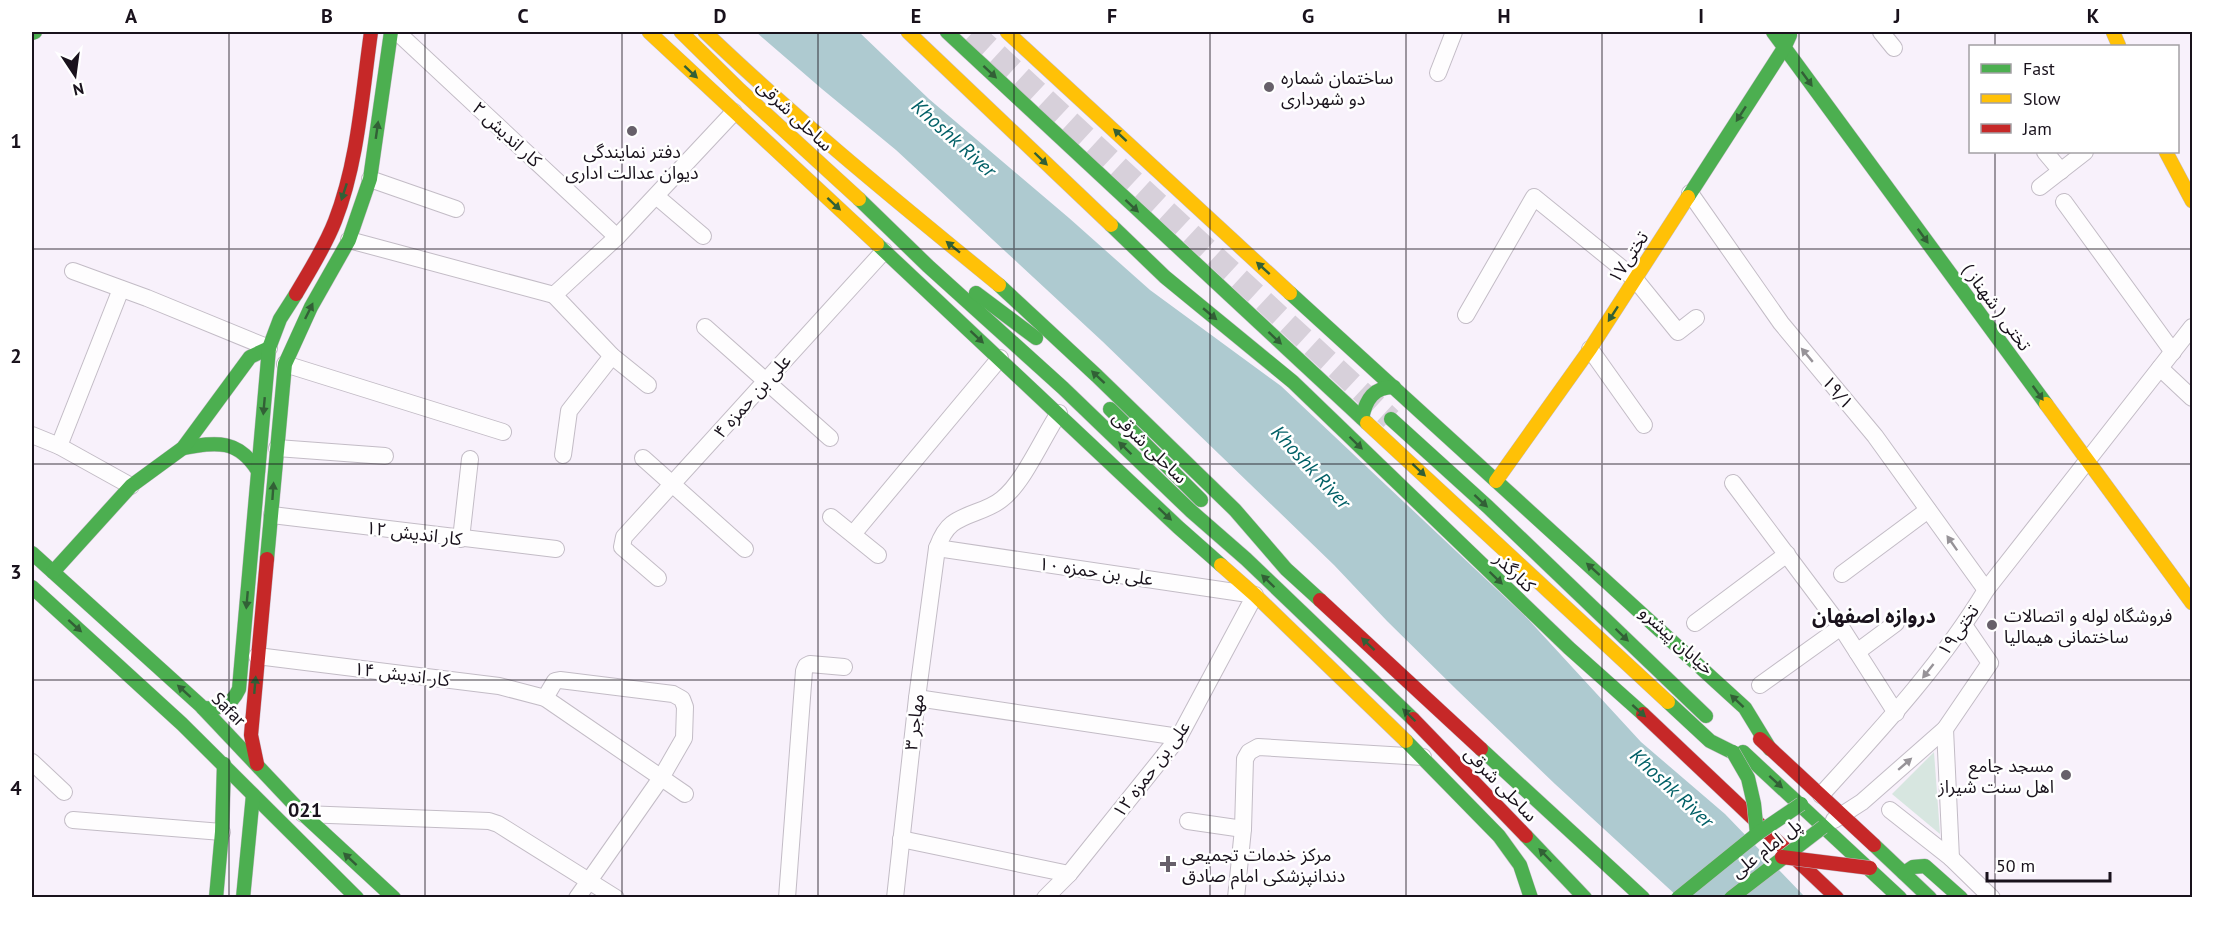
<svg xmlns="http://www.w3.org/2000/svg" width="2224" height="929" viewBox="0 0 2224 929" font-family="'PT Sans','Noto Sans Arabic',sans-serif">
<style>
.green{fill:#d7e6e0}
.water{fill:#aecad0}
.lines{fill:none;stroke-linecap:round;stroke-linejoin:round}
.secondary-tunnel{stroke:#d7d0da;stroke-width:22;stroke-dasharray:22 11;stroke-linecap:butt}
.street-casing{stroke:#c3bcc6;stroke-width:18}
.fast-casing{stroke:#c3bcc6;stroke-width:15}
.slow-casing{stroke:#c3bcc6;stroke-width:15}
.jam-casing{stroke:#c3bcc6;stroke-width:15}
.street{stroke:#fefdfe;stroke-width:16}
.fast{stroke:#4caf50;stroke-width:14}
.slow{stroke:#ffc107;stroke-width:14}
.jam{stroke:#c62828;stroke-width:14}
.fast-bridge-casing{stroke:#c3bcc6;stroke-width:15;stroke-linecap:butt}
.jam-bridge-casing{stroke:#c3bcc6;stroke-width:15;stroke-linecap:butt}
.fast-bridge{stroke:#4caf50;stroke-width:14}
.jam-bridge{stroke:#c62828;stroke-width:14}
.oneway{fill:#326036}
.oneway2{fill:#979398}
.grid{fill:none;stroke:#19121c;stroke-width:1.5;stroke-opacity:0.55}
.poi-dot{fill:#67606a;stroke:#fff;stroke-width:2}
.labels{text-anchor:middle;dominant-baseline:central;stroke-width:5;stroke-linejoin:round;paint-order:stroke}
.poi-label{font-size:18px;fill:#19121c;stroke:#fff;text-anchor:start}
.street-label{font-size:18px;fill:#19121c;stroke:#fff}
.water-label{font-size:20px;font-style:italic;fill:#026067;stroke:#fff}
.neighbourhood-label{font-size:20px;font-weight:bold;fill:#19121c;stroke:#fff}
.neatline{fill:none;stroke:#19121c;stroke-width:2}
.grid-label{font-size:20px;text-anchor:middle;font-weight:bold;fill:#19121c}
</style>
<rect width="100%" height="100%" fill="#f8f1fb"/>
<path class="green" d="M1934 752 1940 834 1892 794Z"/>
<path class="water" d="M756 32H859L929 99 1069 218 1150 290 1281 386 1527 618 1641 742 1725 814 1805 897H1678L1555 784 1457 690 1387 621 1334 565 1102 341 896 150 822 89Z"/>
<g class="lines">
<path class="secondary-tunnel" d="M973 32 1391 419"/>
<g class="street-casing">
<g id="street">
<path d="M397 32 617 237"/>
<path d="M1881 32 1894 48"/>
<path d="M1438 73 1454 32"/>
<path d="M2045 152 2061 171"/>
<path d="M370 179 456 209"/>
<path d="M2040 187 2085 152"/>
<path d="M1690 193 1781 323 1875 436 1986 590"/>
<path d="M656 196 703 236"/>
<path d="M2064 202 2173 352"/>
<path d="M349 240 554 295"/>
<path d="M73 271 147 298 269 348"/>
<path d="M554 295 617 237 734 112"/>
<path d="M554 295 612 356 648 385"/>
<path d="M1466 315 1534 197 1635 279 1678 332 1696 318"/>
<path d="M705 327 830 438"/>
<path d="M1590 349 1644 425"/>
<path d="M285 364 503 432"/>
<path d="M2160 368 2192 398"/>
<path d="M32 435 59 446 131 486"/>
<path d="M59 446 121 289"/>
<path d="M277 448 385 456"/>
<path d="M563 455 569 411 612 356"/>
<path d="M643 458 745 549"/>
<path d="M1733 483 1841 627 1896 713"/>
<path d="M272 515 556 549"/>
<path d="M831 517 878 555"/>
<path d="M853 534 1000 358"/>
<path d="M461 539 470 459"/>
<path d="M937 548 1255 595 1179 737 1069 874 1045 898"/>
<path d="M1842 574 1928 510"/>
<path d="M658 578 622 547 624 537 884 251"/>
<path d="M1695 623 1787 554"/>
<path d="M1857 652 1896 623"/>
<path d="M257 656 499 686 545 698 685 794"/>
<path d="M1760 685 1841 627"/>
<path d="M545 698 555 681 560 680 673 694 682 699 685 707 684 738 661 778 577 898"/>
<path d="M917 698 1179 737"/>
<path d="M1945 729 1951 858"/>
<path d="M32 762 64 792"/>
<path d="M1821 795C1880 730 1940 666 1986 590L2192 327"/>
<path d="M1890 810 1951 858 1992 898"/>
<path d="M303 814 489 821 498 824 616 898"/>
<path d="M73 820 222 832"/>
<path d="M1834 820 1862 802 1945 729 1990 663 1964 625"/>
<path d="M1188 821 1243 829"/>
<path d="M901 839 1069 874"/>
<path d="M787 898 804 671 806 666 810 664 844 667"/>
<path d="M895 898 917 698 937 548C940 540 944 530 952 524 966 513 988 511 1002 499 1024 482 1043 437 1059 413"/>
<path d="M1236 898 1243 829 1245 759 1249 752 1258 747 1423 757"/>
</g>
</g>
<g class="fast-casing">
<g id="fast">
<path d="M947 32 1367 423"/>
<path d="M1773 32 2046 404"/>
<path d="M32 33 35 32"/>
<path d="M1688 197 1784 48 1790 35"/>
<path d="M859 199 928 266 1063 388 1191 511 1246 559 1413 719"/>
<path d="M1111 225 1165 277 1293 382 1569 648 1643 714"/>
<path d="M877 244 1178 527 1221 565"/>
<path d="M999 285 1097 376 1235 510 1286 569 1320 600"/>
<path d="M976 293 1036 338"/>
<path d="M1290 293 1745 708 1770 749"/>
<path d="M1110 409 1201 500"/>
<path d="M1362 418C1366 399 1374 387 1394 387"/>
<path d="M1391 419 1488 507 1706 716"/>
<path d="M183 448C217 442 238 439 258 471"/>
<path d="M32 553 200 705 303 814 394 898"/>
<path d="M267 559 285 364 311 307 349 240 370 179 391 32"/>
<path d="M53 572 131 486 183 448 250 357 269 348"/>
<path d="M32 587 182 724 357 898"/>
<path d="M1668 702 1710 741 1754 763"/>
<path d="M203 708C221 709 231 706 239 689L269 348 280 319 296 294"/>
<path d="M1406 741 1499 836 1520 865 1531 898"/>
<path d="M1481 749 1643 898"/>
<path d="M1743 752 1900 898"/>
<path d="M1526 836 1585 898"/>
<path d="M1874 845 1930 898"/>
<path d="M1904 873 1913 867 1925 866 1961 898"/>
<path d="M216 898 222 832 224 764"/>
<path d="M243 898 253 795"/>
</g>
</g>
<g class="slow-casing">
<g id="slow">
<path d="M649 32 877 244"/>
<path d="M681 32 740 90 859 199"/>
<path d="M705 32C799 122 899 203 999 285"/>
<path d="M908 32 1111 225"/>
<path d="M1007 32 1290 293"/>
<path d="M2113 32 2119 46"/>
<path d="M2166 152 2192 201"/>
<path d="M2046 404 2192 603"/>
<path d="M1367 423 1668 702"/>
<path d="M1496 481 1590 349 1688 197"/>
<path d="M1221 565 1255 595 1406 741"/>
</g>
</g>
<g class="jam-casing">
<g id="jam">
<path d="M296 294C310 270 325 247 335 221 358 162 362 95 371 32"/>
<path d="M1320 600 1481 749"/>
<path d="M1643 714 1837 898"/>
<path d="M1413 719 1526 836"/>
<path d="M1760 739 1874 845"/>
<path d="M257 764 251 735 267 559"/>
</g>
</g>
<use href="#street" class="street"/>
<use href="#fast" class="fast"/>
<use href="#slow" class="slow"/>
<use href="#jam" class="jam"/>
<g class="fast-bridge-casing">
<g id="fast-bridge">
<path d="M1733 752 1748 778 1754 804 1757 834"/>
<path d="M1678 898 1757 834 1801 804"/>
<path d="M1731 898 1823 827"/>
</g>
</g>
<g class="jam-bridge-casing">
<path id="jam-bridge" d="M1782 857 1870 868"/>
</g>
<use href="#fast-bridge" class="fast-bridge"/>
<use href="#jam-bridge" class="jam-bridge"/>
</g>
<defs><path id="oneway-solid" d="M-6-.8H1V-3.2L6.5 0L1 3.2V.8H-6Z" transform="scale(1.5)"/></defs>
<g class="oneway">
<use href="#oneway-solid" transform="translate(691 72) rotate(43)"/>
<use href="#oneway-solid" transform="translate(990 72) rotate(43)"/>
<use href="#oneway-solid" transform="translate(1807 79) rotate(54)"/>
<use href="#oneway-solid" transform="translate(1741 114) rotate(123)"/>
<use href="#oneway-solid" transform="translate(377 130) rotate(-82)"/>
<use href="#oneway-solid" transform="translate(1120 135) rotate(-137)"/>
<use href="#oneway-solid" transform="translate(1041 159) rotate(44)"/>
<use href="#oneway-solid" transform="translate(344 192) rotate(108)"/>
<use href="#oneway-solid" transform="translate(834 204) rotate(43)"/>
<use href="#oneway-solid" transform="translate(1132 206) rotate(43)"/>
<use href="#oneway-solid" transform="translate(1923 236) rotate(54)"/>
<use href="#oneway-solid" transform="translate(953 247) rotate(-141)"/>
<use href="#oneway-solid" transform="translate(1263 268) rotate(-138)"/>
<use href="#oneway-solid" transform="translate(309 311) rotate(-64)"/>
<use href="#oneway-solid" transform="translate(1210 314) rotate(40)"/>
<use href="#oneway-solid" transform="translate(1613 314) rotate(123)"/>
<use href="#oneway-solid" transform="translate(977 337) rotate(43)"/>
<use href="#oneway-solid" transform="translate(1275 338) rotate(43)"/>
<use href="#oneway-solid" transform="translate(1098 377) rotate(-137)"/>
<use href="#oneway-solid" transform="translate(2038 393) rotate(54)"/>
<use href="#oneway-solid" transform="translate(264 406) rotate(95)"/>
<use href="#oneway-solid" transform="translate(1356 443) rotate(44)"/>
<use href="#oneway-solid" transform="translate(1125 448) rotate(-136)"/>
<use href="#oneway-solid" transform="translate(1419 470) rotate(43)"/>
<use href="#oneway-solid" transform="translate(273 491) rotate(-86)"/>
<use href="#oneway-solid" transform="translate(1481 501) rotate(43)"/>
<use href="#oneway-solid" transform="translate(1165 514) rotate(43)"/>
<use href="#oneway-solid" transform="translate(1593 569) rotate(-138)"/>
<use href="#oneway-solid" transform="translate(1496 578) rotate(44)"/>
<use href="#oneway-solid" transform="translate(1268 581) rotate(-136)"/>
<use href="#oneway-solid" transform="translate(247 600) rotate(95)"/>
<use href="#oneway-solid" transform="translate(75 626) rotate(42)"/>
<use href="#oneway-solid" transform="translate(1622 635) rotate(44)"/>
<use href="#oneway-solid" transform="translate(1368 644) rotate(-137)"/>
<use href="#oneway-solid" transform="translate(255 685) rotate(-85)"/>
<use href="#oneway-solid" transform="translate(184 691) rotate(-138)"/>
<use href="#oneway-solid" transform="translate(1737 701) rotate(-137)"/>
<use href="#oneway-solid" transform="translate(1639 711) rotate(42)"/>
<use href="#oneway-solid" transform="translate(1409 715) rotate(-136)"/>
<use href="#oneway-solid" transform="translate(1776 782) rotate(42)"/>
<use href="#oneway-solid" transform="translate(1545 855) rotate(-134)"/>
<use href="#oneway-solid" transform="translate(350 859) rotate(-137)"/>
</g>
<g class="oneway2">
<use href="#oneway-solid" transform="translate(1807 355) rotate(-130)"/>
<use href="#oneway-solid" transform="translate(1952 543) rotate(-125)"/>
<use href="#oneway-solid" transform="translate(1928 671) rotate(128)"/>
<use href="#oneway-solid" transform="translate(1905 764) rotate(-41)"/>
</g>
<path class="grid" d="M229 32V898M425 32V898M622 32V898M818 32V898M1014 32V898M1210 32V898M1406 32V898M1602 32V898M1799 32V898M1995 32V46M1995 152V898M32 249H2192M32 464H2192M32 680H2192"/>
<g class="poi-dot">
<circle cx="1269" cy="87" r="6"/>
<circle cx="632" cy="131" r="6"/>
<circle cx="1992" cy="625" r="6"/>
<circle cx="2066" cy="775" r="6"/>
<path d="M1165 855h6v6h6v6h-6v6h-6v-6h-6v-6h6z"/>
</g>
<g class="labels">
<g class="poi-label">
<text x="1281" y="77">ساختمان شماره<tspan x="1281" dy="21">دو شهرداری</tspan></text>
<text x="632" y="151" text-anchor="middle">دفتر نمایندگی<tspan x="632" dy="21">دیوان عدالت اداری</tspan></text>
<text x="2004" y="615">فروشگاه لوله و اتصالات<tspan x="2004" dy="21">ساختمانی هیمالیا</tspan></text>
<text x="2054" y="765" text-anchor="end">مسجد جامع<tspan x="2054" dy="21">اهل سنت شیراز</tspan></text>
<text x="1182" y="854">مرکز خدمات تجمیعی<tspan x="1182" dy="21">دندانپزشکی امام صادق</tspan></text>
</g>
<g class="street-label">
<text transform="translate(795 115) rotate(43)">ساحلی شرقی</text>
<text transform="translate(507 134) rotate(43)">۲ کار اندیش</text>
<text transform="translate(1628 257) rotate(-57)">تختی۱۷</text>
<text transform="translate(1997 307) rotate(54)">تختی ( شهناز )</text>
<text transform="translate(1838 392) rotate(50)">۱۹/۱</text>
<text transform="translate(752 396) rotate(-48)">۴ علی بن حمزه</text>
<text transform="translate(1150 447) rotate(44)">ساحلی شرقی</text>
<text transform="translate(414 533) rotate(7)">۱۲ کار اندیش</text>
<text transform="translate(1096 571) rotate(8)">۱۰ علی بن حمزه</text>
<text transform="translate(1515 572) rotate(44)">کنارگذر</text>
<text transform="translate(1958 630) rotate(-55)">تختی۱۹</text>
<text transform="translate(1677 640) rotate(42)">خیابان پیشرو</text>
<text transform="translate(402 674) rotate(7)">۱۴ کار اندیش</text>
<text transform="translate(229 709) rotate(45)">Safar</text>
<text transform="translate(914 722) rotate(-83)">۳ مهاجر</text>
<text transform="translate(1151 769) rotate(-53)">۱۲ علی بن حمزه</text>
<text transform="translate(1501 784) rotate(46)">ساحلی شرقی</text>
<text transform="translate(1766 848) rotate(-38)">پل امام علی</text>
</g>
<g class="water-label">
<text transform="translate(954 138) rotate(42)">Khoshk River</text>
<text transform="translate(1311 467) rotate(47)">Khoshk River</text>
<text transform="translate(1672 788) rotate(43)">Khoshk River</text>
</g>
<g class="neighbourhood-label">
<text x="1874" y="616">دروازه اصفهان</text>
<text x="305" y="810">021</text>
</g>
</g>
<rect width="2224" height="929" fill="none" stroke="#ffffff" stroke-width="66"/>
<rect x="1969" y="45" width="210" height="108" fill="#ffffff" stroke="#a3a0a4" stroke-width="1.5"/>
<rect x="1981" y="64" width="30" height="9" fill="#4caf50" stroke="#a3a0a4" stroke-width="1.5"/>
<text x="2023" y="75" font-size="18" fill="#19121c">Fast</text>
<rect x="1981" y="94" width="30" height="9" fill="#ffc107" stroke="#a3a0a4" stroke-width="1.5"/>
<text x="2023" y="105" font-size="18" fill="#19121c">Slow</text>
<rect x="1981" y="124" width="30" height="9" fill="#c62828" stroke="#a3a0a4" stroke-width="1.5"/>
<text x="2023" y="135" font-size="18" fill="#19121c">Jam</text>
<g transform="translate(75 75) rotate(167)" stroke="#ffffff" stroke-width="4.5" paint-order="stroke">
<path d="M0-4.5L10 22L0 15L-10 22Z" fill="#19121c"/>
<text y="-9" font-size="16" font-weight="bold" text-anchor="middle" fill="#19121c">N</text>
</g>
<path d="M1987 872v9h123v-9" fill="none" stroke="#19121c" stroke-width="3"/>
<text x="1996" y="872" font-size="18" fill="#19121c" stroke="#ffffff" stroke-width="4.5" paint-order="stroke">50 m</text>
<rect x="33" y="33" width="2158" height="863" class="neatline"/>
<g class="grid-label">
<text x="131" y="23">A</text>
<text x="327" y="23">B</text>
<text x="523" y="23">C</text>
<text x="720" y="23">D</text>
<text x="916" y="23">E</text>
<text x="1112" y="23">F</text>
<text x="1308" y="23">G</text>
<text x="1504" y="23">H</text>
<text x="1701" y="23">I</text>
<text x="1897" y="23">J</text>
<text x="2093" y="23">K</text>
<text x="16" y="148">1</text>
<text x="16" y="363">2</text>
<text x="16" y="579">3</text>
<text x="16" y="795">4</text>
</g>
</svg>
